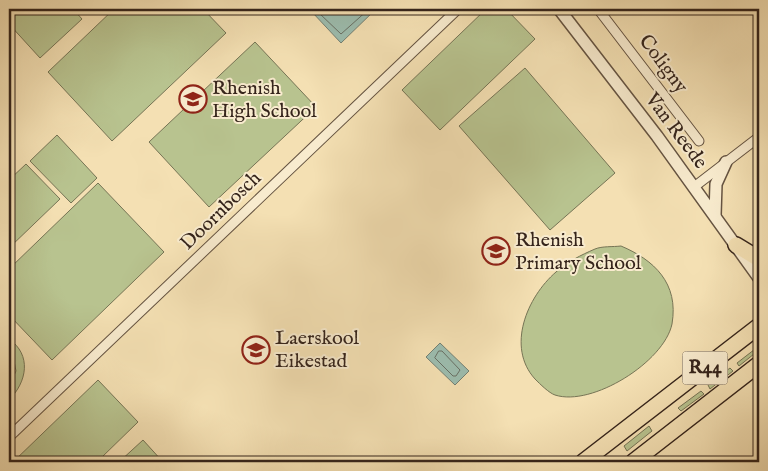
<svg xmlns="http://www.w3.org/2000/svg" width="768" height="471" viewBox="0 0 768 471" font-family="'IM FELL English',serif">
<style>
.green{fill:#b8c38f;stroke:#767455}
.water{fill:#9cbdaf;stroke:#738074}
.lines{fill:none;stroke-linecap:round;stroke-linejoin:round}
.shore{stroke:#687065;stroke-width:1}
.minor-casing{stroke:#655341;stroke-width:11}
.tertiary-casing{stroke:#655341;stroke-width:14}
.primary-casing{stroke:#35241b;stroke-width:18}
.minor{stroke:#f8ebce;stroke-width:9}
.tertiary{stroke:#f8ebce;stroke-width:11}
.primary{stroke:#f4e0b3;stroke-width:15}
.labels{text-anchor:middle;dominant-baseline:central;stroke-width:4;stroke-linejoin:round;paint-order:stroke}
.shield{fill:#f8ebce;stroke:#706051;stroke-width:1}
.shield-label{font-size:19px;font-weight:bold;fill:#35241b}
.street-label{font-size:20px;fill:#35241b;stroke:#f8ebce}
.poi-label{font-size:20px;fill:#35241b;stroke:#f8ebce;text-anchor:start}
</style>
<rect width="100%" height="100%" fill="#f4e0b3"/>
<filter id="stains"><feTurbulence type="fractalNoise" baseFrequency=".004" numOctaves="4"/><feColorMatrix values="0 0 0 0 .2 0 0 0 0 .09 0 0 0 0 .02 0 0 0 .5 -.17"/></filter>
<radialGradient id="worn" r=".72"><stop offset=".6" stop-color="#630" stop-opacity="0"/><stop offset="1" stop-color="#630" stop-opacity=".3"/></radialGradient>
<g class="green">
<path d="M9 9H73L82 19 40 58 9 24Z"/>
<path d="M114 9H203L226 33 112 141 48 72Z"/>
<path d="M486 9H506L535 39 440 130 402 90Z"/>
<path d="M255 42 316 107 209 207 149 142Z"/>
<path d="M525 68 615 173 550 230 459 126Z"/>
<path d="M57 135 97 178 71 203 30 161Z"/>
<path d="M26 164 60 199 9 248V180Z"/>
<path d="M98 183 164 252 52 360 9 315V269Z"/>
<path d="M621 246C654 260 679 283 672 324 664 362 592 407 555 395 549 393 540 384 535 379 506 347 527 297 556 272 567 262 581 255 595 249 602 246 613 247 621 246Z"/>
<path d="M9 339C32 355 27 382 9 400V386L16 371 14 361 9 351Z"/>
<path d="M759 346V350L739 366 737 363Z"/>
<path d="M730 368 733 371 710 389 708 385Z"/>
<path d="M98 380 138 422 101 458 97 462H13Z"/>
<path d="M701 391 704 394 681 411 678 408Z"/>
<path d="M649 426 652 431 627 451 624 446Z"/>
<path d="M143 440 163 462H119Z"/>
</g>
<g class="water">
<path d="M316 9H376L341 43 312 12Z"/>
<path d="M440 343 469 371 455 385 426 357Z"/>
</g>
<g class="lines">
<g class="shore">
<path d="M319 9V13L341 34 369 9"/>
<path d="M439 351H442L460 370 456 376H453L435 358Z"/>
</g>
<g class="minor-casing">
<g id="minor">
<path d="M598 9 699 141"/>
<path d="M694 187 759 137"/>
<path d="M9 437 458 9"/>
</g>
</g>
<g class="tertiary-casing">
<g id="tertiary">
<path d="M559 9 657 136 759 278"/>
<path d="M715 215 716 184 726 162"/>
</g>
</g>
<g class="primary-casing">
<g id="primary">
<path d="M736 245 759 259"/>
<path d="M583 462 759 326"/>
<path d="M633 462 759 364"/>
</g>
</g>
<use href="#minor" class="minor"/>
<use href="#tertiary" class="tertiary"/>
<use href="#primary" class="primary"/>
</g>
<defs>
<g id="school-ring" transform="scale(1.4375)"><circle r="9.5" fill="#f8ebce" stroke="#8f2418" stroke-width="1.5"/><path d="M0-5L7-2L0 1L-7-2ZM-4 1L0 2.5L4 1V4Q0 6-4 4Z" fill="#8f2418"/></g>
</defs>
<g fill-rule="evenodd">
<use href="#school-ring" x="193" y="99"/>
<use href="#school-ring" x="496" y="251"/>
<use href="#school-ring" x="256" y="350"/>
</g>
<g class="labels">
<rect class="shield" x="682.5" y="351.5" width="45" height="33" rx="4"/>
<g class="shield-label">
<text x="705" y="368">R44</text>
</g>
<g class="street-label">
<text transform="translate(663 64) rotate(53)">Coligny</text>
<text transform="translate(676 131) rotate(53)">Van Reede</text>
<text transform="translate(221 211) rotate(-44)">Doornbosch</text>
</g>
<g class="poi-label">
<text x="212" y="88">Rhenish<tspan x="212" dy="23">High School</tspan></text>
<text x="515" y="240">Rhenish<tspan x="515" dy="23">Primary School</tspan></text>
<text x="275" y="338">Laerskool<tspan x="275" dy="23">Eikestad</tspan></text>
</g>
</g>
<rect width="768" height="471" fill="none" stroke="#f4e0b3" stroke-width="30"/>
<rect x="10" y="10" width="748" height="451" fill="none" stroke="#35241b" stroke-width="2.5"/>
<rect x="15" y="15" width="738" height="441" fill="none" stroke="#35241b"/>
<rect width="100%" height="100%" filter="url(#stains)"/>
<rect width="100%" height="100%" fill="url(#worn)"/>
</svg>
